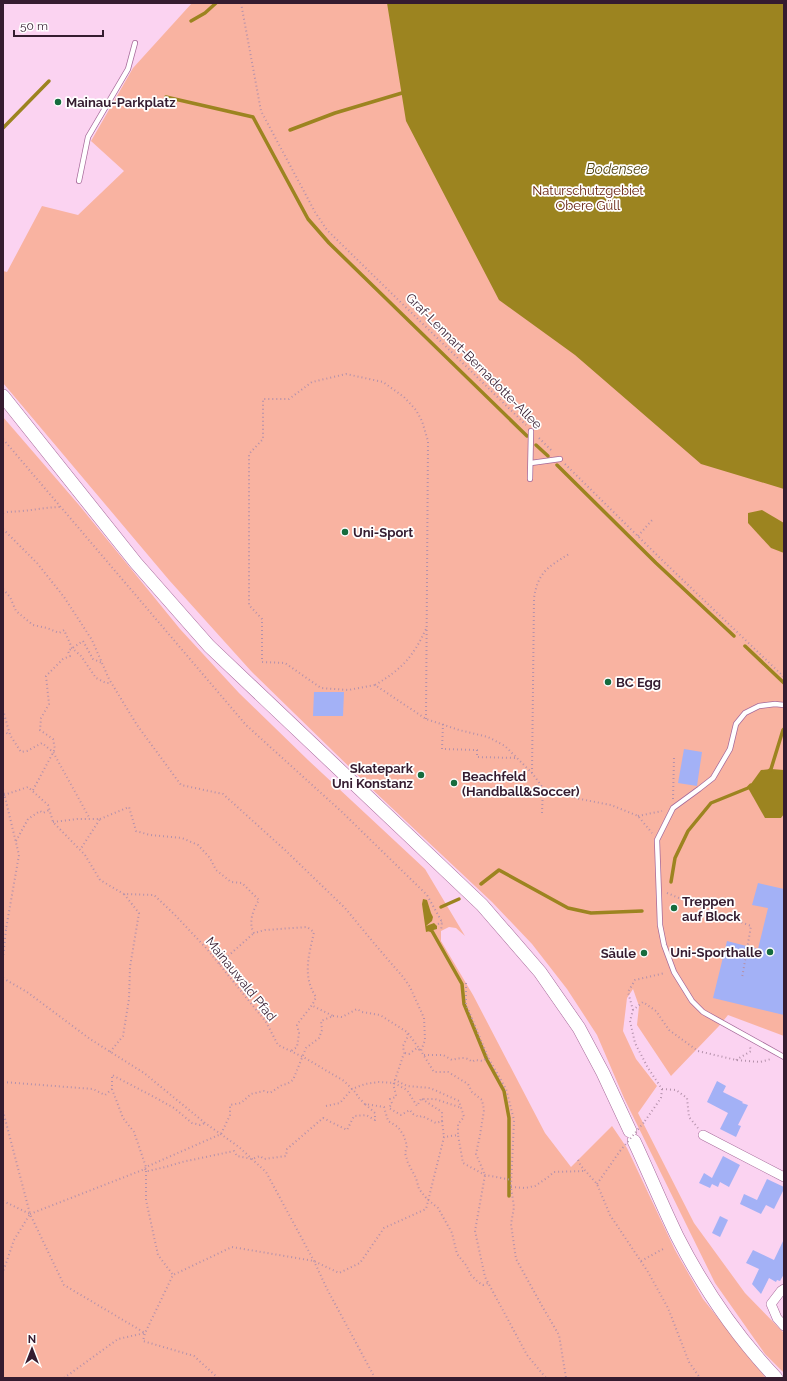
<svg xmlns="http://www.w3.org/2000/svg" width="787" height="1381" viewBox="0 0 787 1381" font-family="Raleway,sans-serif">
<style>
.green{fill:#f9b3a1}
.water{fill:#9c8420}
.lines{fill:none;stroke-linecap:round;stroke-linejoin:round}
.stream{stroke:#9c8420;stroke-width:3.5}
.building{fill:#a3b1f6}
.service-casing{stroke:#a66a9a;stroke-width:6}
.minor-casing{stroke:#a66a9a;stroke-width:10}
.secondary-casing{stroke:#a66a9a;stroke-width:14}
.path{stroke:#b491ab;stroke-width:2;stroke-dasharray:1 3;stroke-linecap:butt}
.service{stroke:#fff;stroke-width:4.5}
.minor{stroke:#fff;stroke-width:9}
.secondary{stroke:#fff;stroke-width:13}
.path-bridge{stroke:#b491ab;stroke-width:2;stroke-dasharray:1 3;stroke-linecap:butt}
.poi-dot{fill:#156c3e;stroke:#fff;stroke-width:1.5}
.labels{text-anchor:middle;dominant-baseline:central;stroke-width:3.5;stroke-linejoin:round;paint-order:stroke}
.poi-label{font-size:13px;font-weight:bold;fill:#351c30;stroke:#fff;text-anchor:start}
.park-label{font-size:13px;fill:#67200f;stroke:#fff}
.street-label{font-size:13px;fill:#351c30;stroke:#fff}
.water-label{font-size:14px;font-style:italic;fill:#514410;stroke:#fff}
</style>
<rect width="100%" height="100%" fill="#fbd3f1"/>
<g class="green">
<path d="M192 3H784V1036L728 1015 719 1026 671 1076 637 1025 639 1006 633 989 627 998 623 1031 636 1059 657 1086 638 1113 694 1223 745 1293 784 1333V1373L765 1354 715 1283 624 1098 597 1035 567 989 532 944 492 902 376 793 251 671 169 580 3 383V271L7 272 42 206 78 215 124 171 91 141 133 68Z"/>
<path d="M3 417 79 505 180 629 239 693 308 760 425 869 465 936 456 928 449 927 441 931V941L473 995 545 1133 571 1167 612 1126 627 1148 675 1250 703 1299 766 1378H3Z"/>
</g>
<g class="water">
<path d="M387 3H784V489L701 464 575 355 499 300 406 121Z"/>
<path d="M762 510 784 523V553L771 548 748 523V513Z"/>
<path d="M771 769 784 770V814L781 818H765L748 788 761 770Z"/>
<path d="M423 899 427 900 431 913 433 917 432 921 426 926 434 923 437 926V929L426 932 422 904Z"/>
</g>
<g class="lines">
<g class="stream">
<path d="M191 21 205 13 216 3"/>
<path d="M166 97 253 117 308 219 329 243 527 436"/>
<path d="M3 128 49 81"/>
<path d="M290 130 335 113 402 93"/>
<path d="M536 445 548 456"/>
<path d="M557 465 656 563 734 636"/>
<path d="M745 646 784 683"/>
<path d="M769 771 771 769 783 730 784 729"/>
<path d="M671 882 675 858 688 831 711 803 748 788 751 785"/>
<path d="M481 884 499 870 568 908 591 913 642 911"/>
<path d="M441 907 459 899"/>
<path d="M428 929 432 931 462 984 464 1004 487 1060 504 1091 509 1118V1196"/>
</g>
</g>
<g class="building">
<path d="M314 692H344L343 716H313Z"/>
<path d="M684 749 702 752 697 786 678 783Z"/>
<path d="M758 883 784 889V1015L713 998 727 941 758 949 768 908 752 905Z"/>
<path d="M717 1081 726 1086 723 1092 743 1102 742 1103 748 1105 738 1125 741 1126 736 1137 720 1129 728 1113 707 1102Z"/>
<path d="M723 1156 740 1165 729 1187 720 1182 718 1187 712 1184 710 1188 699 1183 704 1173 712 1178Z"/>
<path d="M767 1179 784 1187V1189L774 1209 766 1205 761 1214 740 1204 744 1194 757 1200Z"/>
<path d="M720 1216 728 1220 720 1237 712 1233Z"/>
<path d="M784 1239V1274L780 1281 777 1280 776 1282 769 1278 761 1294 752 1284 759 1269 746 1263 753 1250 774 1260Z"/>
</g>
<g class="lines">
<g class="service-casing">
<g id="service">
<path d="M79 181 88 137 128 69 135 43"/>
<path d="M531 463 560 459"/>
<path d="M530 479 531 431"/>
<path d="M784 705 775 704 759 706 745 713 736 724 730 749 713 778 699 789 673 808 657 840 660 925 664 945 674 972 692 1001 703 1012 784 1057"/>
</g>
</g>
<g class="minor-casing">
<g id="minor">
<path d="M703 1135 784 1177"/>
<path d="M784 1289 781 1291 771 1304 777 1318 784 1326"/>
</g>
</g>
<g class="secondary-casing">
<g id="secondary">
<path d="M3 396 136 563 209 646 482 905 540 972 579 1028 603 1073 630 1131"/>
<path d="M634 1141C649 1173 662 1205 677 1236 703 1287 736 1336 776 1378"/>
</g>
</g>
<g class="path">
<path d="M241 3 261 111 315 212 327 230 526 425"/>
<path d="M539 438 553 452"/>
<path d="M3 439 246 725 342 812 427 895 442 922 441 931"/>
<path d="M565 464 661 559 784 677"/>
<path d="M3 513C10 511 15 512 22 511 35 510 47 507 61 507"/>
<path d="M3 529 37 563 64 597 92 640 109 679 137 725 181 785 223 794 285 850 345 908 378 948 403 977 410 987 424 1018 425 1040 421 1051 434 1072H448L468 1084 472 1092 482 1100 484 1110 480 1135 476 1154 485 1175 475 1231 485 1277 527 1355 546 1378"/>
<path d="M638 536 653 519"/>
<path d="M3 589 10 597 16 611 33 625 47 628 59 633 64 630 72 648 81 656 96 678 106 683H111"/>
<path d="M375 685C402 669 413 657 426 629"/>
<path d="M3 710 10 735 21 752 27 751 42 743 53 752 90 819"/>
<path d="M426 719 428 441 422 421 416 410 404 397 383 382 346 374 312 382 289 399H263V439L249 454V605L262 619V662L285 663 321 688 348 690 375 685 426 719 459 730 488 737 505 746 532 773 543 788 580 799 611 805 638 816 652 833"/>
<path d="M443 724 442 749 477 750V757L516 758"/>
<path d="M3 731 10 735"/>
<path d="M532 773 534 598C538 572 548 567 569 554"/>
<path d="M3 789 19 855 6 929 3 958"/>
<path d="M33 790 55 749 53 739 40 730 41 718 49 704 46 676 63 659 70 656 68 651 83 641 93 659 102 663"/>
<path d="M4 795 28 787 48 805 53 822 85 855 100 880 124 894 154 895 175 915 207 949 266 1022 278 1045 305 1058 344 1081 356 1093 358 1097 365 1104 384 1107 388 1121 398 1127 404 1136 407 1146 405 1153 408 1163 416 1178 419 1189 427 1199 438 1208 452 1233 457 1254 466 1265 471 1275 478 1282 483 1285 488 1283"/>
<path d="M673 799 674 758"/>
<path d="M542 813 543 788"/>
<path d="M638 816 662 811"/>
<path d="M100 819 129 807 136 831 150 835 182 838 198 845 210 858 216 870 231 882 242 883 259 900C253 910 248 923 254 933L265 930 307 927 314 932C309 955 302 976 316 997 312 1008 303 1015 297 1025L299 1033 297 1047 291 1051"/>
<path d="M53 822 77 819H100L80 850"/>
<path d="M16 841 28 819 40 811 43 813 49 810"/>
<path d="M667 893 698 906 751 926 742 978"/>
<path d="M438 924 442 922"/>
<path d="M3 926 6 929"/>
<path d="M219 964 254 933"/>
<path d="M3 978 27 992 90 1039 144 1073 205 1123 239 1147 266 1172 314 1261 327 1289 375 1378"/>
<path d="M466 983V1004L488 1057 506 1089 514 1120 511 1187 514 1207 511 1224 516 1259 542 1306 559 1335 566 1378"/>
<path d="M633 1010 628 992 635 980 665 973"/>
<path d="M333 1016 342 1017 357 1009 362 1012 380 1015 407 1032 408 1036 403 1046 404 1053 395 1080 407 1086 430 1088 459 1101 464 1117 458 1124V1135"/>
<path d="M110 1052 123 1036 129 999 130 967 139 913 124 894"/>
<path d="M405 1053 409 1054 417 1048 421 1051 408 1033"/>
<path d="M424 1055H443L452 1060C460 1058 466 1056 472 1062L475 1060 483 1061 488 1057"/>
<path d="M736 1060 751 1051 750 1047"/>
<path d="M3 1082 93 1089 105 1095 112 1089V1075L158 1099 174 1108 192 1123 200 1125 205 1123"/>
<path d="M394 1083C393 1088 396 1092 396 1097L390 1099 392 1103 389 1108 401 1115 410 1110 413 1114 419 1117 422 1116 436 1123 442 1121 444 1137"/>
<path d="M112 1089 123 1118 134 1132 146 1167"/>
<path d="M662 1089 676 1090 687 1098 689 1117 698 1128"/>
<path d="M422 1099 442 1112V1121"/>
<path d="M326 1106 340 1103 352 1089 365 1084 379 1082 394 1083 407 1090 417 1106 421 1099H435L462 1108"/>
<path d="M3 1111 30 1214 14 1240 3 1272"/>
<path d="M645 1121 661 1098 662 1089 648 1068 635 1043 630 1021 633 1010 643 1002 656 1011 669 1030 698 1051 736 1060 760 1062 771 1059"/>
<path d="M578 1160 581 1166 597 1184 610 1215 648 1272 668 1308 689 1362 700 1378"/>
<path d="M145 1169 146 1171H149L169 1166 182 1162 234 1151 237 1156 252 1159 260 1156 264 1159 286 1156 287 1149 323 1118 347 1130 354 1116 366 1115 375 1120V1113L365 1104"/>
<path d="M146 1171V1200L158 1255 173 1275"/>
<path d="M597 1184 620 1151"/>
<path d="M511 1187 525 1188 535 1186 547 1178 554 1172 585 1171"/>
<path d="M3 1201 30 1214 64 1285 145 1333 143 1341 194 1356 218 1378"/>
<path d="M30 1214 145 1169 146 1167 221 1134 230 1115V1105L241 1103 251 1094 264 1091 270 1093 282 1085 287 1084 293 1080 306 1048 319 1038 322 1030 321 1021 333 1016 313 1006"/>
<path d="M641 1261 663 1249 664 1251"/>
<path d="M64 1378 118 1339 145 1333 173 1275 232 1247 314 1261 339 1273 360 1263 384 1228 426 1209 444 1137 458 1135 463 1163 485 1175 512 1180"/>
</g>
<use href="#service" class="service"/>
<use href="#minor" class="minor"/>
<use href="#secondary" class="secondary"/>
<path class="path-bridge" d="M620 1151 645 1121"/>
</g>
<g class="poi-dot">
<circle cx="58" cy="102" r="4"/>
<circle cx="345" cy="532" r="4"/>
<circle cx="608" cy="682" r="4"/>
<circle cx="421" cy="775" r="4"/>
<circle cx="454" cy="783" r="4"/>
<circle cx="674" cy="908" r="4"/>
<circle cx="770" cy="952" r="4"/>
<circle cx="644" cy="953" r="4"/>
</g>
<g class="labels">
<g class="poi-label">
<text x="66" y="102">Mainau-Parkplatz</text>
<text x="353" y="532">Uni-Sport</text>
<text x="616" y="682">BC Egg</text>
<text x="413" y="768" text-anchor="end">Skatepark<tspan x="413" dy="15">Uni Konstanz</tspan></text>
<text x="462" y="776">Beachfeld<tspan x="462" dy="15">(Handball&amp;Soccer)</tspan></text>
<text x="682" y="901">Treppen<tspan x="682" dy="15">auf Block</tspan></text>
<text x="762" y="952" text-anchor="end">Uni-Sporthalle</text>
<text x="636" y="953" text-anchor="end">Säule</text>
</g>
<g class="park-label">
<text x="588" y="190">Naturschutzgebiet<tspan x="588" dy="15">Obere Güll</tspan></text>
</g>
<g class="street-label">
<text transform="translate(474 361) rotate(45)">Graf-Lennart-Bernadotte-Allee</text>
<text transform="translate(241 979) rotate(51)">Mainauwald Pfad</text>
</g>
<g class="water-label">
<text x="617" y="169">Bodensee</text>
</g>
</g>
<rect width="787" height="1381" fill="none" stroke="#351c30" stroke-width="8"/>
<g transform="translate(32 1349)" stroke="#ffffff" stroke-width="3" paint-order="stroke">
<path d="M0-3L7 15L0 10L-7 15Z" fill="#351c30"/>
<text y="-6" font-size="11" font-weight="bold" text-anchor="middle" fill="#351c30">N</text>
</g>
<path d="M14 30v6h89v-6" fill="none" stroke="#351c30" stroke-width="2"/>
<text x="20" y="30" font-size="12" fill="#351c30" stroke="#ffffff" stroke-width="3" paint-order="stroke">50 m</text>
</svg>
